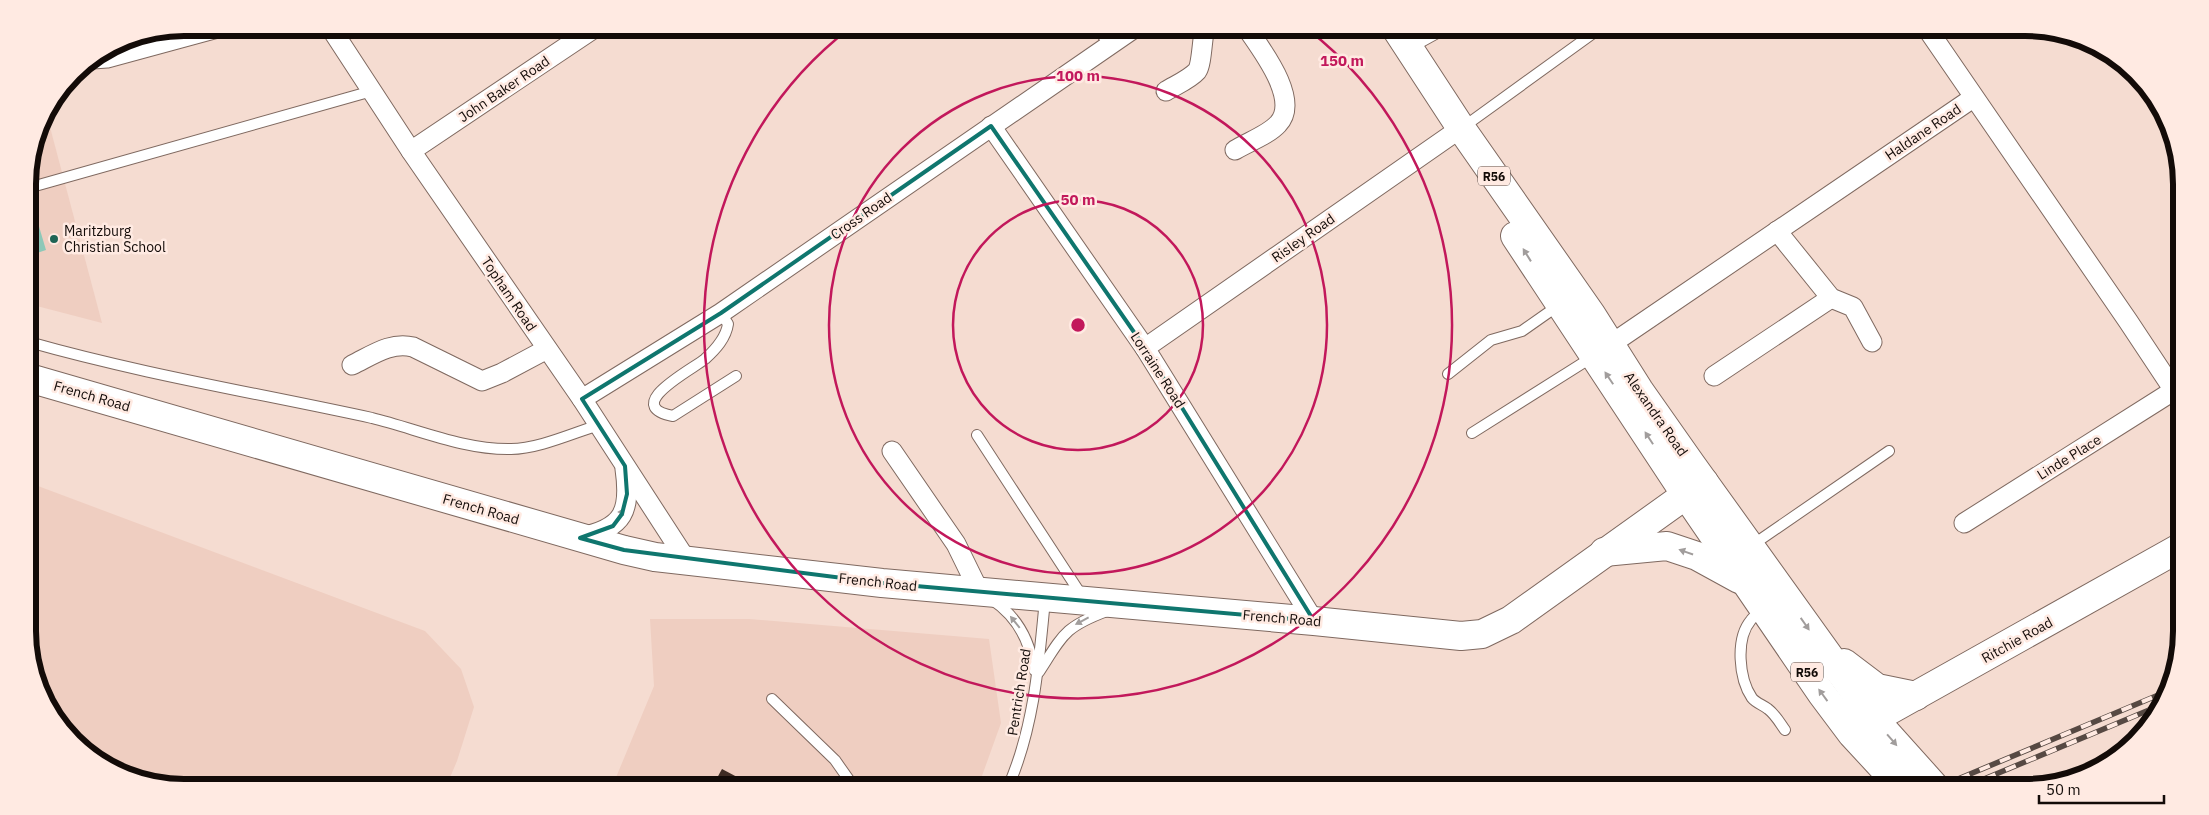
<svg xmlns="http://www.w3.org/2000/svg" width="2209" height="815" viewBox="0 0 2209 815" font-family="'IBM Plex Sans',sans-serif">
<style>
.built{fill:#efcec1}
.water{fill:#8dc8b8}
.building{fill:#3f2c24}
.lines{fill:none;stroke-linecap:round;stroke-linejoin:round}
.lane-casing{stroke:#7f6960;stroke-width:12}
.street-casing{stroke:#7f6960;stroke-width:21}
.secondary-casing{stroke:#7f6960;stroke-width:30}
.primary-casing{stroke:#7f6960;stroke-width:30}
.lane{stroke:#fff;stroke-width:10}
.street{stroke:#fff;stroke-width:19}
.secondary{stroke:#fff;stroke-width:28}
.primary{stroke:#fff;stroke-width:28}
.rail-casing{stroke:#564943;stroke-width:5.5}
.rail{stroke:#ffeae2;stroke-width:4;stroke-dasharray:11;stroke-linecap:butt}
.oneway{fill:#a19d9c}
.marked{fill:none;stroke:#0f766e;stroke-width:4;stroke-linejoin:round}
.ring{fill:none;stroke:#c2185b;stroke-width:2.5}
.poi-dot{fill:#1f6455;stroke:#ffeae2;stroke-width:2}
.labels{text-anchor:middle;dominant-baseline:central;stroke-width:5;stroke-linejoin:round;paint-order:stroke}
.shield{fill:#ffeae2;stroke:#5a4e49;stroke-width:1}
.shield-label{font-size:12px;font-weight:bold;fill:#130b08}
.street-label{font-size:14px;fill:#130b08;stroke:#ffeae2}
.poi-label{font-size:14px;fill:#130b08;stroke:#ffeae2;text-anchor:start}
.rim{fill:none;stroke:#130b08;stroke-width:6}
.centre{fill:#c2185b;stroke:#ffeae2;stroke-width:2.5}
.ring-label{font-size:15px;text-anchor:middle;font-weight:bold;fill:#c2185b;stroke:#ffeae2;stroke-width:5;stroke-linejoin:round;paint-order:stroke}
</style>
<rect width="100%" height="100%" fill="#f5dcd1"/>
<g class="built">
<path d="M46 112 102 323 29 304 28 174Z"/>
<path d="M30 483 425 631 461 669 474 707 457 761 446 787H185L134 779 67 734 30 661Z"/>
<path d="M650 619H749L989 639 1001 723 978 787H612L654 686Z"/>
</g>
<path class="water" d="M35 213 46 250 28 256V216Z"/>
<path class="building" d="M722 769 756 787H712Z"/>
<g class="lines">
<g class="lane-casing">
<g id="lane">
<path d="M1097 27 1110 46"/>
<path d="M1410 48 1448 27"/>
<path d="M1462 128 1599 29"/>
<path d="M28 188 372 91"/>
<path d="M721 313 728 324C726 338 716 349 705 359 693 369 620 406 673 416L736 376"/>
<path d="M29 342C142 374 257 393 372 418 417 429 464 450 511 449 538 449 573 433 599 425"/>
<path d="M1448 374 1491 340 1522 331 1559 305"/>
<path d="M1472 433 1594 356"/>
<path d="M977 435 1082 596"/>
<path d="M1751 546 1889 451"/>
<path d="M991 599C1017 616 1030 640 1034 670"/>
<path d="M1762 610C1759 613 1754 616 1751 620 1735 639 1739 679 1752 698 1756 703 1763 705 1768 709 1775 714 1780 723 1785 730"/>
<path d="M1039 672C1063 635 1064 627 1107 611"/>
<path d="M772 699 835 760 854 787"/>
<path d="M1008 787C1034 728 1039 663 1045 599"/>
</g>
</g>
<g class="street-casing">
<g id="street">
<path d="M330 27 411 151 582 399 687 561"/>
<path d="M1926 27 2128 321 2181 401"/>
<path d="M93 59 107 58 221 27"/>
<path d="M1166 91C1176 85 1190 79 1197 71 1202 64 1202 38 1205 27"/>
<path d="M991 126 1145 348 1314 621"/>
<path d="M1235 150C1248 142 1268 135 1278 124 1301 100 1261 49 1246 27"/>
<path d="M411 151 596 27"/>
<path d="M1777 231 1831 298 1853 307 1872 342"/>
<path d="M1145 348 1461 128"/>
<path d="M1601 351 1973 98"/>
<path d="M352 365C371 356 391 341 413 347L482 381 502 373 547 349"/>
<path d="M1714 376 1831 298"/>
<path d="M582 399 721 313 1136 27"/>
<path d="M892 451 956 544 979 591"/>
<path d="M1964 523 2173 391"/>
<path d="M581 537C624 528 631 511 625 469"/>
</g>
</g>
<g class="secondary-casing">
<g id="secondary">
<path d="M29 378 624 550 655 557 882 583 1314 621 1461 636 1482 634 1511 620 1704 482"/>
<path d="M1855 732 1874 719 2181 547"/>
</g>
</g>
<g class="primary-casing">
<g id="primary">
<path d="M1395 27 1461 128 1591 314 1639 390 1691 464 1874 719 1935 787"/>
<path d="M1515 236 1686 495 1822 694 1852 734 1901 787"/>
<path d="M1604 552 1667 546 1697 556 1739 579"/>
<path d="M1844 663 1877 688 1916 696"/>
</g>
</g>
<use href="#lane" class="lane"/>
<use href="#street" class="street"/>
<use href="#secondary" class="secondary"/>
<use href="#primary" class="primary"/>
<g class="rail-casing">
<g id="rail">
<path d="M1939 787 2168 691"/>
<path d="M1965 787 2161 705"/>
</g>
</g>
<use href="#rail" class="rail"/>
</g>
<defs><path id="oneway-solid" d="M-6-.8H1V-3.2L6.5 0L1 3.2V.8H-6Z" transform="scale(1.25)"/></defs>
<g class="oneway">
<use href="#oneway-solid" transform="translate(1527 255) rotate(-122)"/>
<use href="#oneway-solid" transform="translate(1609 378) rotate(-124)"/>
<use href="#oneway-solid" transform="translate(1649 438) rotate(-123)"/>
<use href="#oneway-solid" transform="translate(620 515) rotate(-60)"/>
<use href="#oneway-solid" transform="translate(1686 552) rotate(-161)"/>
<use href="#oneway-solid" transform="translate(1082 621) rotate(152)"/>
<use href="#oneway-solid" transform="translate(1015 622) rotate(-129)"/>
<use href="#oneway-solid" transform="translate(1805 624) rotate(55)"/>
<use href="#oneway-solid" transform="translate(1823 695) rotate(-126)"/>
<use href="#oneway-solid" transform="translate(1892 740) rotate(49)"/>
</g>
<path class="marked" d="M991 126 1145 348 1314 621 882 583 624 550 580 538 613 526 622 514 627 494 625 466 582 399 721 313Z"/>
<g class="ring">
<circle cx="1078" cy="325" r="125"/>
<circle cx="1078" cy="325" r="249"/>
<path d="M1306 28A374 374 0 1 1 850 28"/>
</g>
<circle class="poi-dot" cx="54" cy="239" r="5"/>
<g class="labels">
<g class="shield">
<rect x="1478" y="166.5" width="32" height="19" rx="4"/>
<rect x="1791" y="662.5" width="32" height="19" rx="4"/>
</g>
<g class="shield-label">
<text x="1494" y="176">R56</text>
<text x="1807" y="672">R56</text>
</g>
<g class="street-label">
<text transform="translate(504 89) rotate(-34)">John Baker Road</text>
<text transform="translate(1923 132) rotate(-34)">Haldane Road</text>
<text transform="translate(861 216) rotate(-35)">Cross Road</text>
<text transform="translate(1303 238) rotate(-35)">Risley Road</text>
<text transform="translate(509 294) rotate(56)">Topham Road</text>
<text transform="translate(1158 370) rotate(57)">Lorraine Road</text>
<text transform="translate(92 396) rotate(16)">French Road</text>
<text transform="translate(1656 414) rotate(55)">Alexandra Road</text>
<text transform="translate(2069 457) rotate(-32)">Linde Place</text>
<text transform="translate(481 509) rotate(16)">French Road</text>
<text transform="translate(878 582) rotate(6)">French Road</text>
<text transform="translate(1282 618) rotate(5)">French Road</text>
<text transform="translate(2017 640) rotate(-29)">Ritchie Road</text>
<text transform="translate(1019 692) rotate(-81)">Pentrich Road</text>
</g>
<g class="poi-label">
<text x="64" y="231">Maritzburg<tspan x="64" dy="16">Christian School</tspan></text>
</g>
</g>
<path d="M0 0H2209V815H0ZM184 36H2025A148 148 0 0 1 2173 184V631A148 148 0 0 1 2025 779H184A148 148 0 0 1 36 631V184A148 148 0 0 1 184 36Z" fill="#ffeae2" fill-rule="evenodd"/>
<path class="rim" d="M184 36H2025A148 148 0 0 1 2173 184V631A148 148 0 0 1 2025 779H184A148 148 0 0 1 36 631V184A148 148 0 0 1 184 36Z"/>
<circle cx="1078" cy="325" r="8" class="centre"/>
<g class="ring-label">
<text x="1342" y="66">150 m</text>
<text x="1078" y="81">100 m</text>
<text x="1078" y="205">50 m</text>
</g>
<path d="M2039 795v8h125v-8" fill="none" stroke="#130b08" stroke-width="2.5"/>
<text x="2046" y="795" font-size="15" fill="#130b08" stroke="#ffeae2" stroke-width="4" paint-order="stroke">50 m</text>
</svg>
